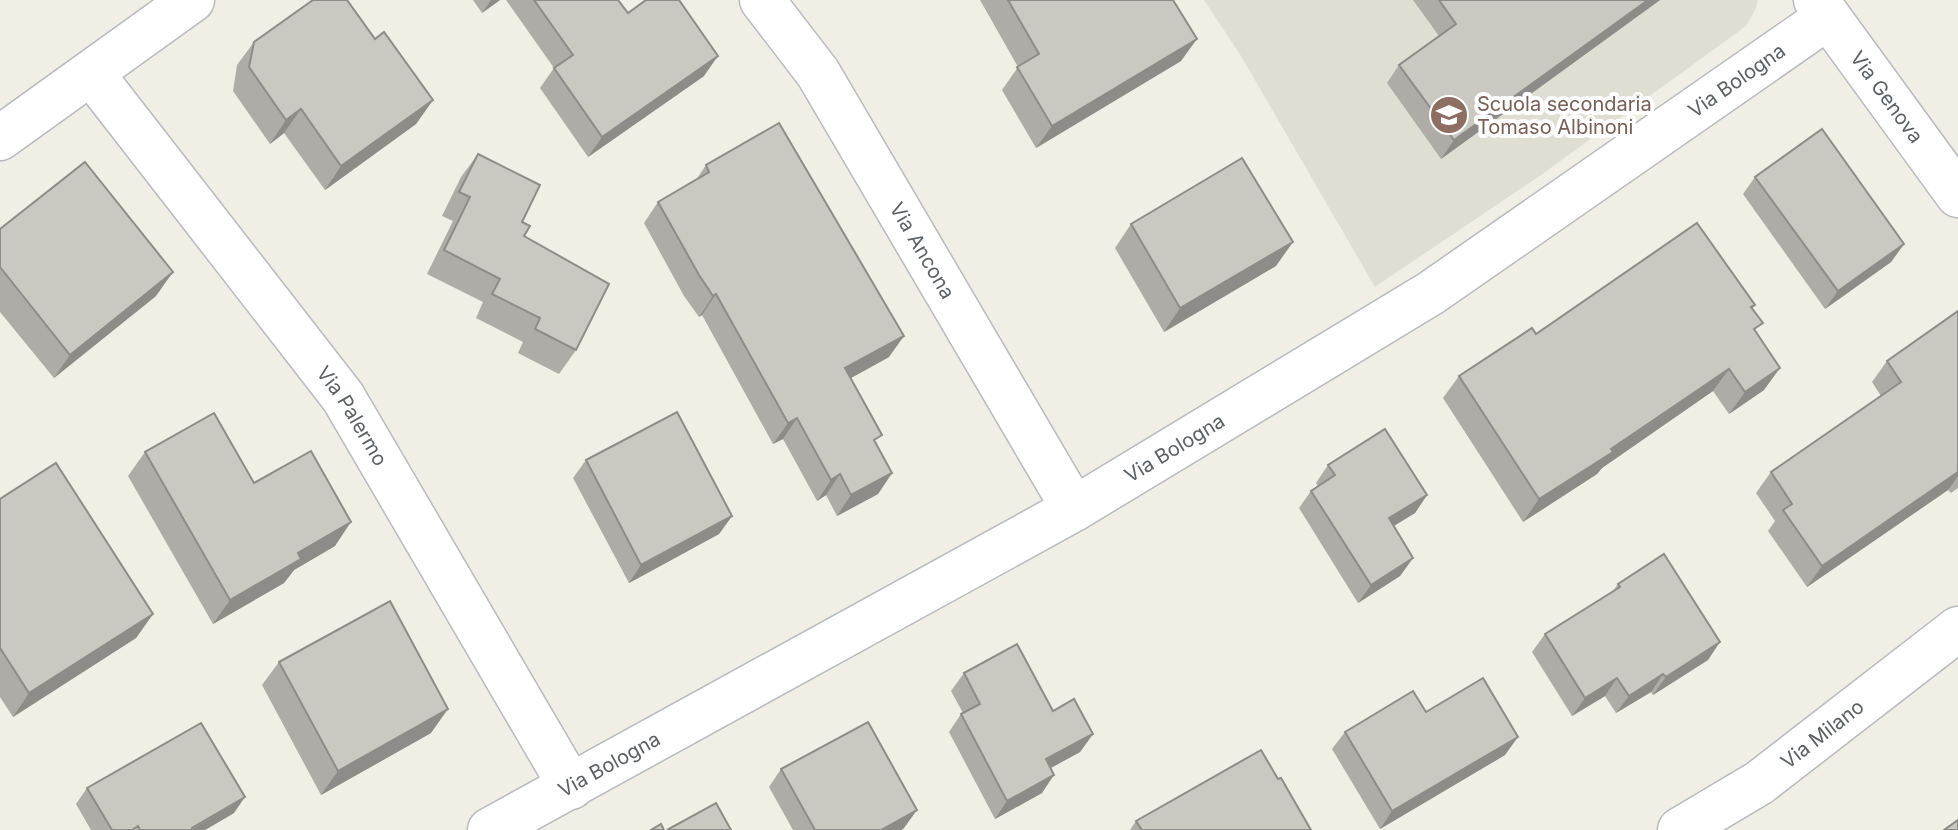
<svg xmlns="http://www.w3.org/2000/svg" width="1958" height="830" viewBox="0 0 1958 830" font-family="Inter,sans-serif">
<style>
.education{fill:#e0ddd3}
.lines{fill:none;stroke-linecap:round;stroke-linejoin:round}
.street-casing{stroke:#b7bbbf;stroke-width:47}
.street{stroke:#fff;stroke-width:44}
.wall{fill:#afaca7}
.shaded-wall{fill:#8e8c88}
.building{fill:#cbc8c2;stroke:#8e8c88;stroke-width:2}
.labels{text-anchor:middle;dominant-baseline:central;stroke-width:8;stroke-linejoin:round;paint-order:stroke}
.street-label{font-size:20px;fill:#5c6166;stroke:#fff}
.education-label{font-size:20px;fill:#785e54;stroke:#fff;text-anchor:start}
</style>
<rect width="100%" height="100%" fill="#f0eee5"/>
<path class="education" d="M1204 0H1758L1756 8 1746 26 1541 175 1375 287 1241 56Z"/>
<g class="lines">
<g class="street-casing">
<g id="street">
<path id="s1" d="M762 0 818 73 1074 509"/>
<path id="s2" d="M1816 0 1958 195"/>
<path id="s3" d="M92 74 343 397 571 787"/>
<path d="M0 138 192 0"/>
<path id="s4" d="M490 830 1074 509 1431 293 1828 17"/>
<path id="s5" d="M1680 830 1759 783 1958 629"/>
</g>
</g>
<use href="#street" class="street"/>
</g>
<g class="wall">
<path d="M473 0H500L482 13Z"/>
<path d="M506 0H618L628 13 704 76 588 157 540 88 554 68Z"/>
<path d="M980 0H1173L1181 61 1036 148 1002 90 1018 67Z"/>
<path d="M1413 0H1660L1441 159 1387 83 1399 65 1439 36Z"/>
<path d="M375 39 433 100 416 124 325 190 284 133 270 144 233 91 237 65 254 42Z"/>
<path d="M478 154 522 222 524 236 576 350 559 374 518 353 523 342 476 318 483 302 427 274 453 221 442 216 461 177Z"/>
<path d="M706 165 889 357 851 378 876 444 892 473 878 494 837 516 826 495 817 501 783 439 773 444 702 315 699 317 684 296 644 223 658 202 696 180Z"/>
<path d="M1755 177 1904 244 1891 262 1825 309 1743 194Z"/>
<path d="M1131 224 1276 266 1164 332 1115 248Z"/>
<path d="M0 229 156 296 54 378 0 312Z"/>
<path d="M1755 305 1752 309 1764 390 1729 414 1713 391 1602 468 1597 474 1523 522 1443 398 1459 376Z"/>
<path d="M1958 311V488L1951 493 1948 490 1807 587 1768 531 1775 521 1756 493 1771 472 1881 396 1872 382 1887 361Z"/>
<path d="M145 452 254 483 335 546 294 570 284 583 213 624 128 476Z"/>
<path d="M586 460 732 516 719 534 629 583 573 478Z"/>
<path d="M1328 465 1427 495 1415 513 1394 526 1413 558 1400 576 1358 603 1299 508 1311 491 1318 486 1316 483Z"/>
<path d="M0 499 153 614 136 638 13 717 0 697Z"/>
<path d="M1618 584 1708 660 1653 695 1651 692 1616 713 1605 696 1572 716 1532 652 1545 634 1613 591Z"/>
<path d="M279 662 431 733 321 795 262 685Z"/>
<path d="M964 673 1053 711 1093 734 1080 752 1051 768 1042 793 995 819 949 732 961 714 963 713 951 691Z"/>
<path d="M1426 712 1505 755 1380 829 1332 749 1345 732Z"/>
<path d="M781 769 904 828 901 830H793L769 787Z"/>
<path d="M1278 779 1311 830H1130L1136 821Z"/>
<path d="M87 788 234 813 205 830H91L76 804Z"/>
</g>
<g class="shaded-wall">
<path d="M491 0H500L482 13Z"/>
<path d="M1648 0H1660L1441 159 1454 140Z"/>
<path d="M1197 39 1181 61 1036 148 1052 126Z"/>
<path d="M718 56 704 76 588 157 602 137Z"/>
<path d="M433 100 416 124 325 190 341 166Z"/>
<path d="M301 109 284 133 270 144 286 120Z"/>
<path d="M1293 242 1276 266 1164 332 1180 308Z"/>
<path d="M1904 244 1891 262 1825 309 1838 291Z"/>
<path d="M173 272 156 296 54 378 70 355Z"/>
<path d="M716 294 702 315 699 317 713 296Z"/>
<path d="M904 336 889 357 831 389 845 368Z"/>
<path d="M1780 368 1764 390 1729 414 1745 392Z"/>
<path d="M1729 369 1713 391 1602 468 1597 474 1523 522 1539 499Z"/>
<path d="M797 418 783 439 773 444 788 423Z"/>
<path d="M1958 472V476L1948 490 1807 587 1822 566Z"/>
<path d="M892 473 878 494 837 516 851 495Z"/>
<path d="M840 474 826 495 817 501 831 480Z"/>
<path d="M1427 495 1415 513 1377 536 1389 518Z"/>
<path d="M732 516 719 534 629 583 641 565Z"/>
<path d="M351 522 335 546 294 570 284 583 213 624 230 600 298 553Z"/>
<path d="M1413 558 1400 576 1358 603 1371 585Z"/>
<path d="M153 614 136 638 13 717 29 693Z"/>
<path d="M1720 642 1708 660 1653 695 1666 677Z"/>
<path d="M1663 674 1651 692 1616 713 1629 696Z"/>
<path d="M1617 678 1605 696 1572 716 1585 698Z"/>
<path d="M448 709 431 733 321 795 338 771Z"/>
<path d="M1093 734 1080 752 1034 777 1046 759Z"/>
<path d="M1518 737 1505 755 1380 829 1392 811Z"/>
<path d="M1054 775 1042 793 995 819 1007 801Z"/>
<path d="M245 797 234 813 205 830H191Z"/>
<path d="M917 810 904 828 901 830H881Z"/>
</g>
<g class="building">
<path d="M313 0H347L375 39 384 32 433 100 341 166 301 109 286 120 249 67 254 42Z"/>
<path d="M534 0H618L628 13 646 0H679L718 56 602 137 554 68 573 55Z"/>
<path d="M1008 0H1173L1197 39 1052 126 1017 67 1039 54Z"/>
<path d="M1439 0H1648L1454 140 1399 65 1456 24Z"/>
<path d="M779 123 904 336 845 368 882 435 874 440 892 473 851 495 840 474 831 480 797 418 788 423 716 294 713 296 699 275 658 202 709 172 706 165Z"/>
<path d="M1822 129 1904 244 1838 291 1755 177Z"/>
<path d="M478 154 540 185 522 222 530 226 524 236 609 284 576 350 535 329 540 318 492 294 500 279 444 250 470 197 459 192Z"/>
<path d="M1242 158 1293 242 1180 308 1131 224Z"/>
<path d="M85 162 173 272 70 355 0 267V229Z"/>
<path d="M1697 223 1755 305 1751 307 1763 323 1754 329 1780 368 1745 392 1729 369 1611 449 1613 452 1539 499 1459 376 1532 328 1536 334Z"/>
<path d="M1958 311V472L1822 566 1783 510 1792 504 1771 472 1901 382 1887 361Z"/>
<path d="M677 412 732 516 641 565 586 460Z"/>
<path d="M214 413 254 483 311 451 351 522 298 553 301 559 230 600 145 452Z"/>
<path d="M1385 429 1427 495 1389 518 1413 558 1371 585 1311 491 1335 475 1328 465Z"/>
<path d="M56 463 153 614 29 693 0 648V499Z"/>
<path d="M1664 554 1720 642 1666 677 1663 674 1629 696 1617 678 1585 698 1545 634 1620 587 1618 584Z"/>
<path d="M390 601 448 709 338 771 279 662Z"/>
<path d="M1017 644 1053 711 1074 699 1093 734 1046 759 1054 775 1007 801 961 714 980 704 964 673Z"/>
<path d="M1483 678 1518 737 1392 811 1345 732 1413 691 1426 712Z"/>
<path d="M868 722 917 810 881 830H815L781 769Z"/>
<path d="M201 723 245 797 192 828 193 830H140L138 826 132 830H112L87 788Z"/>
<path d="M1261 750 1278 779 1281 778 1311 830H1142L1136 821Z"/>
<path d="M716 803 731 830H667Z"/>
<path d="M1958 820V830H1944Z"/>
<path d="M661 824 664 830H651Z"/>
</g>
<defs>
<g id="school-disc" transform="scale(2)"><circle r="9.5" fill="#8d6e63" stroke="#fff"/><path d="M0-5L7-2L0 1L-7-2ZM-4 1L0 2.5L4 1V4Q0 6-4 4Z" fill="#fff"/></g>
</defs>
<g fill-rule="evenodd">
<use href="#school-disc" x="1449" y="115"/>
</g>
<g class="labels">
<g class="street-label">
<text stroke="none"><textPath href="#s4" startOffset="1456">Via Bologna</textPath></text>
<text stroke="none"><textPath href="#s2" startOffset="120">Via Genova</textPath></text>
<text stroke="none"><textPath href="#s1" startOffset="298">Via Ancona</textPath></text>
<text stroke="none"><textPath href="#s3" startOffset="430">Via Palermo</textPath></text>
<text stroke="none"><textPath href="#s4" startOffset="784">Via Bologna</textPath></text>
<text stroke="none"><textPath href="#s5" startOffset="172">Via Milano</textPath></text>
<text stroke="none"><textPath href="#s4" startOffset="136">Via Bologna</textPath></text>
</g>
<g class="education-label">
<text x="1477" y="104">Scuola secondaria<tspan x="1477" dy="23">Tomaso Albinoni</tspan></text>
</g>
</g>
</svg>
